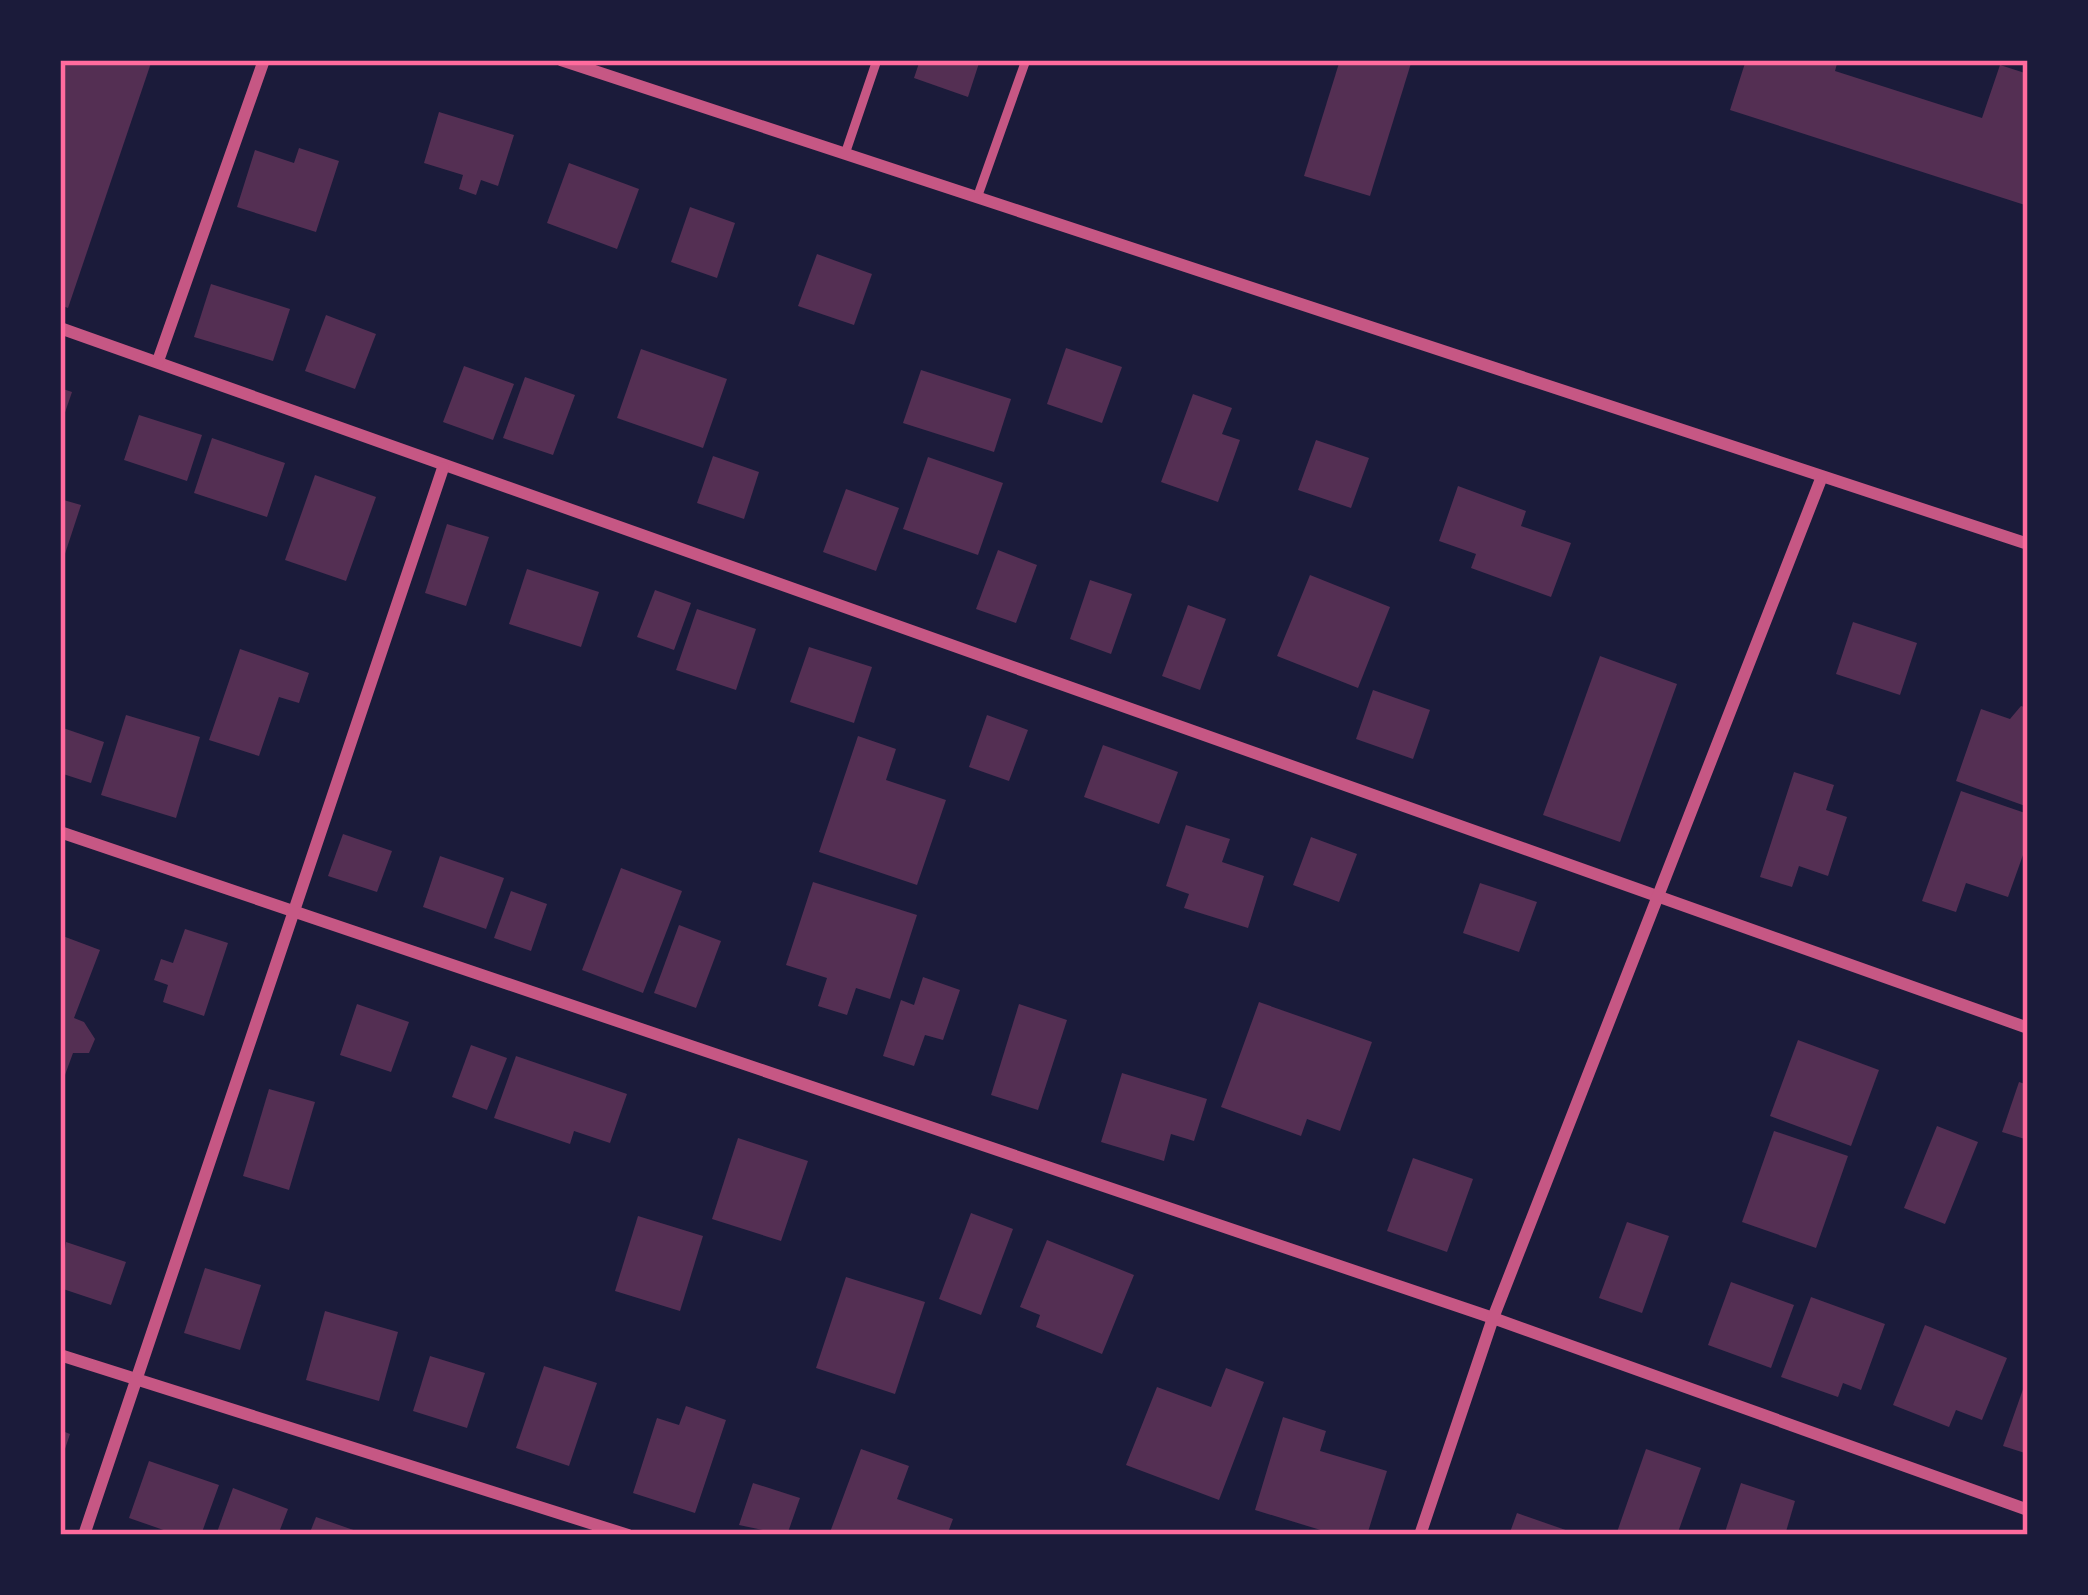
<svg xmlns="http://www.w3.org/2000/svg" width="2088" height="1595" viewBox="0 0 2088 1595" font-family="Montserrat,sans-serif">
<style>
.building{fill:#542f53}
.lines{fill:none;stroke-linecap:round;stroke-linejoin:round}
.service{stroke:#c65784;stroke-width:9}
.minor{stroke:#c65784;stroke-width:12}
.neatline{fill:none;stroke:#ff6b9d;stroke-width:4.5}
</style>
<rect width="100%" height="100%" fill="#1b1b3a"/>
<g class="building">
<path d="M60 60H152L68 308 60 305Z"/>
<path d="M920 60H980L968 97 914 78Z"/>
<path d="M1340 60H1412L1370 196 1304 176Z"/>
<path d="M1746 60H1838L1835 71 1982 118 2000 65 2028 74V206L1730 110Z"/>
<path d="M439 112 514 135 498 186 481 180 476 195 459 189 463 175 424 163Z"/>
<path d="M299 148 339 161 316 232 237 207 255 150 294 163Z"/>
<path d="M569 163 639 189 617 249 547 223Z"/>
<path d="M690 207 735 223 717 278 671 262Z"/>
<path d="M817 254 872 274 854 325 798 306Z"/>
<path d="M211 284 290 309 273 361 194 337Z"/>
<path d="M326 315 376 334 355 389 305 371Z"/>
<path d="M1066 348 1122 367 1102 423 1047 404Z"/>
<path d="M641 349 727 379 703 448 617 418Z"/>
<path d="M464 366 514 384 493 440 443 422Z"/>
<path d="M921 370 1011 399 994 452 903 423Z"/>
<path d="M525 377 575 395 553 455 503 438Z"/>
<path d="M60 388 72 392 61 424H60Z"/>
<path d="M1193 394 1232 408 1222 434 1240 440 1218 502 1161 482Z"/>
<path d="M139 415 202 435 187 481 124 460Z"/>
<path d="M212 438 285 463 267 517 194 493Z"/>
<path d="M1316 440 1369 458 1351 508 1298 490Z"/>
<path d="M713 456 759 472 744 519 697 503Z"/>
<path d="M928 457 1003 483 978 555 903 529Z"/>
<path d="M315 475 376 497 346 581 285 560Z"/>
<path d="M1458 486 1526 511 1521 526 1571 543 1551 597 1471 568 1476 554 1439 541Z"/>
<path d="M846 489 899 508 876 571 823 552Z"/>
<path d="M60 499 81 505 61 566H60Z"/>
<path d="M447 524 489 537 466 606 425 593Z"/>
<path d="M998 550 1037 565 1016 623 976 609Z"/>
<path d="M527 569 599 592 581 647 509 624Z"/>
<path d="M1310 575 1390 607 1358 688 1277 656Z"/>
<path d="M1090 580 1132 594 1111 654 1070 639Z"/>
<path d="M655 590 691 603 674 650 637 637Z"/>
<path d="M1188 605 1226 619 1200 690 1162 676Z"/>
<path d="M697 609 756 629 736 690 676 670Z"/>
<path d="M1853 622 1917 643 1900 695 1836 674Z"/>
<path d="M809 647 872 667 854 723 790 702Z"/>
<path d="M240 649 309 673 299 703 279 697 259 756 209 740Z"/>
<path d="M1600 656 1677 684 1620 842 1543 815Z"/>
<path d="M1373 690 1430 710 1413 759 1356 739Z"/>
<path d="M2021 706 2028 708V807L1956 781 1981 709 2010 719Z"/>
<path d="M126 715 200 737 176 818 101 795Z"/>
<path d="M987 715 1028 730 1009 781 969 767Z"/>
<path d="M63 728 104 742 91 783 60 773Z"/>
<path d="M858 736 896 749 886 780 946 800 917 885 819 852Z"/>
<path d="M1103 745 1178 772 1159 824 1084 797Z"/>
<path d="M1794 772 1834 785 1826 810 1847 817 1828 876 1799 866 1792 887 1760 877Z"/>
<path d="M1961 791 2028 814V841L2008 897 1966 883 1956 912 1922 901Z"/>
<path d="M1186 825 1230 839 1222 862 1264 876 1248 928 1184 908 1189 894 1166 886Z"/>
<path d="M343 834 392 851 377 892 328 876Z"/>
<path d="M1311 837 1357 854 1339 902 1293 885Z"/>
<path d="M440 856 504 878 486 929 423 907Z"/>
<path d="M621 868 682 891 643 993 582 970Z"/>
<path d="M813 882 917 915 890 999 856 988 847 1015 818 1006 827 978 786 965Z"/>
<path d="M1480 883 1537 902 1519 952 1463 933Z"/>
<path d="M511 891 547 904 531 951 494 938Z"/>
<path d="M679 925 721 941 696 1008 654 993Z"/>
<path d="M185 929 228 943 204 1016 163 1002 168 985 154 980 161 959 173 963Z"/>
<path d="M60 935 100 950 74 1018 84 1022 95 1039 89 1053H73L65 1075 60 1073Z"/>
<path d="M923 977 960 990 943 1040 925 1035 914 1066 883 1056 901 1000 914 1005Z"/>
<path d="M1259 1002 1372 1042 1340 1131 1307 1119 1301 1136 1221 1107Z"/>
<path d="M357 1004 409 1022 391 1072 340 1055Z"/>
<path d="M1019 1004 1067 1020 1038 1110 991 1095Z"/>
<path d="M1798 1040 1879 1070 1851 1146 1770 1116Z"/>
<path d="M471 1045 507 1058 487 1110 452 1097Z"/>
<path d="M516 1056 627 1094 610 1143 574 1131 570 1144 494 1118Z"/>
<path d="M1122 1073 1207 1099 1194 1141 1171 1134 1164 1161 1101 1142Z"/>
<path d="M2019 1082 2028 1085V1140L2002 1132Z"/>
<path d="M269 1089 315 1102 289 1190 243 1176Z"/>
<path d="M1937 1126 1978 1142 1945 1224 1904 1208Z"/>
<path d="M1774 1131 1848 1156 1816 1248 1742 1222Z"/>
<path d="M738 1138 808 1161 781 1241 712 1219Z"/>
<path d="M1413 1158 1473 1179 1447 1252 1387 1231Z"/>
<path d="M971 1213 1013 1229 981 1315 939 1299Z"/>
<path d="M638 1216 703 1236 680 1311 615 1291Z"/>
<path d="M1627 1222 1669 1236 1642 1313 1599 1298Z"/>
<path d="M1047 1240 1134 1275 1102 1354 1036 1327 1040 1315 1020 1307Z"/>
<path d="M66 1242 126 1262 111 1305 60 1288Z"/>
<path d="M205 1268 261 1285 240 1350 184 1333Z"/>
<path d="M846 1277 925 1302 895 1394 816 1368Z"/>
<path d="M1731 1282 1794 1305 1771 1368 1708 1345Z"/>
<path d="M1811 1297 1885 1324 1861 1390 1843 1383 1838 1397 1781 1377Z"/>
<path d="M325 1311 398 1332 379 1401 306 1380Z"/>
<path d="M1925 1325 2007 1358 1982 1420 1956 1410 1949 1427 1893 1405Z"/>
<path d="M430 1356 485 1373 467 1428 413 1411Z"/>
<path d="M544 1366 597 1383 569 1466 516 1448Z"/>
<path d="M1226 1368 1264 1382 1219 1500 1126 1465 1157 1387 1211 1407Z"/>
<path d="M2028 1375V1454L2003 1446Z"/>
<path d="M686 1406 726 1420 695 1513 633 1493 657 1418 679 1425Z"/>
<path d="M1283 1417 1326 1431 1320 1451 1387 1471 1367 1535H1337L1255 1510Z"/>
<path d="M60 1430 70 1434 61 1461H60Z"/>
<path d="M861 1449 909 1466 897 1499 953 1519 947 1535H829Z"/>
<path d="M1646 1449 1701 1468 1677 1535H1616Z"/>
<path d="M149 1461 219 1485 201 1535H178L129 1518Z"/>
<path d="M753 1483 800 1498 787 1535 739 1525Z"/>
<path d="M1741 1483 1795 1501 1785 1535H1724Z"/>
<path d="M233 1488 288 1509 278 1535H216Z"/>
<path d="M1517 1513 1577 1534V1535H1509Z"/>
<path d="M316 1517 365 1534V1535H309Z"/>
</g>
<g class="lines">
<g class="service">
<path d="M845 154 877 60"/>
<path d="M977 198 1026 60"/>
</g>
<g class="minor">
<path d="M561 60 2028 544"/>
<path d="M60 328 2028 1028"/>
<path d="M158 361 264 60"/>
<path d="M60 832 1493 1318 2028 1510"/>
<path d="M60 1355 628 1535"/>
<path d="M84 1535 443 468"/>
<path d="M1420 1535 1493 1318 1821 479"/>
</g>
</g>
<rect width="2088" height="1595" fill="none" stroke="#1b1b3a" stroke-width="126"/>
<rect x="63" y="63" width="1962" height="1469" class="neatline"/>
</svg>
